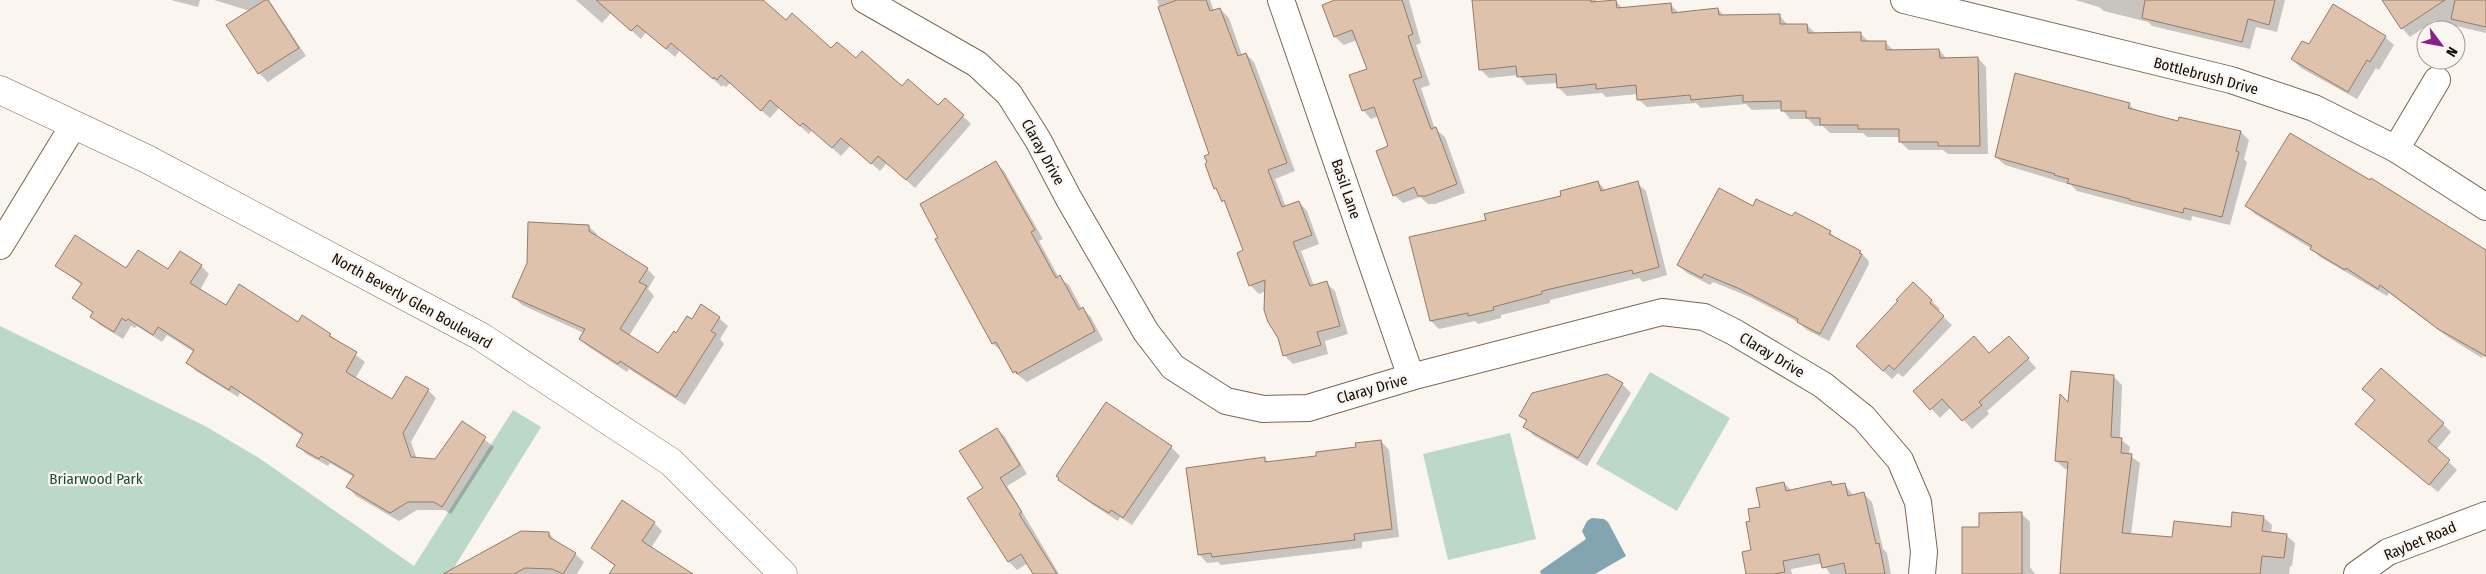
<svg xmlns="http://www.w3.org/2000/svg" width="2486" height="574" viewBox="0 0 2486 574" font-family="'Fira Sans Condensed',sans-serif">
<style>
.green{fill:#bbd8c8}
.water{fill:#83a5b1}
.shadow{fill:#0003}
.building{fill:#dfc2ac;stroke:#957b66}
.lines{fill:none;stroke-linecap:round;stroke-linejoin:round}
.minor-casing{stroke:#7e6550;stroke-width:28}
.major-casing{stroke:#7e6550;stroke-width:29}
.minor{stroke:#fff;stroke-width:26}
.major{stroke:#fff;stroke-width:28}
.labels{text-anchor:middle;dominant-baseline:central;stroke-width:4.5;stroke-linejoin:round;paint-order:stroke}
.street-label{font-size:15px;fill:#150c05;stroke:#fbf5f0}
.park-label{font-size:15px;fill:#195038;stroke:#fbf5f0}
</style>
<rect width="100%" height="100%" fill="#fbf5f0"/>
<g class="green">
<path d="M0 326 205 426 259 458 414 566 513 410 541 427 450 574H0Z"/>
<path d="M1650 372 1730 418 1677 511 1596 464Z"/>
<path d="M1510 433 1536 539 1448 560 1423 454Z"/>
</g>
<path class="water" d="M1592 518 1604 519 1608 522 1626 556 1595 574H1541L1540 571 1586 539 1582 531 1587 521Z"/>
<g class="shadow">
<path d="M171 0H200L198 7Z"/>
<path d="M214 0H269L306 56 268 82 259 73 250 11Z"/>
<path d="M576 0H761L786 22 831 50 856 60 938 107 963 116 971 124 915 188 887 163 880 171 851 145 841 156 812 130 809 134 779 108 770 118 730 83 726 87 723 85 722 87 680 50 675 57 646 32 641 39 611 13 602 23Z"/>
<path d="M1157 0H1210L1214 11 1220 9 1229 18 1242 55 1246 54 1254 62 1295 171 1275 179 1286 207 1299 202 1307 211 1319 244 1301 251 1314 286 1326 283 1335 291 1348 334 1325 341 1328 354 1293 364 1284 355 1266 291 1259 294 1250 285 1245 251 1228 206 1215 188 1206 164 1211 155Z"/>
<path d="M1338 0H1409L1421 43 1416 45 1430 85 1421 88 1435 129 1445 137 1465 193 1435 204H1428L1420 197 1403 203 1394 195 1389 147 1379 116 1371 119 1363 110 1369 70 1357 40 1344 45 1335 37 1323 6Z"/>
<path d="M1473 0H1596L1599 3 1616 1 1623 9 1670 4 1679 13 1718 9 1724 16 1779 15 1788 25H1807L1816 34 1860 33 1869 42H1885L1894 51 1939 50 1947 59 1978 58 1986 67 1988 154H1948L1943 150H1909L1900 142V137H1867L1863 133H1830L1823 126H1815L1808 119H1790L1782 109 1752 110 1746 104 1701 108 1696 103 1647 107 1638 99V94L1606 97 1602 93 1567 96 1558 87V83L1527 85 1518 75 1489 78 1480 69Z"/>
<path d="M2075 0H2285L2277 32 2256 27 2250 49 2152 26 2148 22 2104 11 2099 7Z"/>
<path d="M2389 0H2486V33L2434 21 2410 37 2402 28 2385 3Z"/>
<path d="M2385 37 2394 45 2379 70 2376 68 2357 99 2301 68 2292 59 2309 46Z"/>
<path d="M2129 104 2136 111 2179 122 2241 132 2249 140 2244 159 2247 162 2230 225 2192 216 2191 221 2077 191 2071 185 2005 165 1996 157Z"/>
<path d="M2290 135 2393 193 2486 251V358L2483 356 2482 358 2448 337 2389 293 2387 296 2320 257 2312 249 2255 214 2247 206Z"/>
<path d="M996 163 1004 171 1043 239 1039 241 1059 278 1069 285 1082 309 1091 317 1103 340 1027 382 1014 372 1003 352 993 344Z"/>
<path d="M1598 182 1606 191 1637 183 1646 191 1667 275 1643 282 1639 278 1550 300V303L1501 315V318L1478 324 1475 321 1439 329 1431 321 1487 221Z"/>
<path d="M1753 207 1793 217 1830 232 1839 241 1860 252 1868 260 1869 264 1829 341 1807 330 1798 322 1750 297 1713 282 1710 285 1687 273 1678 265Z"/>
<path d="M588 226 597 234V238L647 269 655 277 648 289 654 296 629 336 659 355 692 320 719 318 728 326 720 339 724 344 685 405 629 369 627 372 589 347 580 339 584 333 522 305 514 297Z"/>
<path d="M57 266 168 271 201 266 209 274 200 290 226 307 299 323 330 335 365 362 355 379 393 401 428 390 436 398 411 442 417 459 435 460 462 422 494 447 451 514 444 510H417L399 521 356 496 348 487 354 477 330 463 328 466 306 454 298 445 303 436 240 393 238 397 196 371 188 362 194 352 167 335 162 342 137 326 135 328 131 326 123 339 100 325 92 317 94 314 74 298 82 285Z"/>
<path d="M1913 283 1940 309 1938 312 1952 325 1903 377 1898 373 1892 379 1866 355Z"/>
<path d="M2017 346 2036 368 1987 411 1989 414 1972 429 1951 407 1940 418 1915 391Z"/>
<path d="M1607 375 1622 384 1631 393 1587 466 1533 435 1525 426 1527 422 1521 416Z"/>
<path d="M2113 376 2122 385 2120 439 2130 447 2129 455 2140 463 2131 535 2173 538 2232 528 2263 517 2272 525 2271 533 2286 535 2295 543 2292 566H2290L2289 574H2061L2069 469H2065L2056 461 2069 404Z"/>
<path d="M2364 389 2443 424 2451 432 2436 450 2457 470 2438 492 2365 432 2376 401Z"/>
<path d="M1106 404 1171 447 1180 456 1132 525 1120 517 1118 521 1093 505 1059 480Z"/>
<path d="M997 429 1005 437 1027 474 1007 486 1059 574H1035L1028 563 1017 570 1009 562 969 498 984 489Z"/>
<path d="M1381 441 1389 450 1399 537 1362 542V548L1221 565 1218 562 1207 563 1199 554 1264 458 1269 463 1318 457Z"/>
<path d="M1784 483 1792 491 1831 483 1834 486 1844 484 1854 496 1864 494 1872 502 1883 549 1887 553 1891 574H1830L1823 563 1791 569 1792 574H1748L1752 551V522L1761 508Z"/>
<path d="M2022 514 2030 522V567L2035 574H1964L1981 528Z"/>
<path d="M654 523 662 531 651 548 676 574H612L616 567 592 548Z"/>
<path d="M549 533 557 543 575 554 584 562 577 574H459Z"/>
</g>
<g class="building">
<path d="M265 0H268L299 48 258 74 226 25Z"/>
<path d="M596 0H763L786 20 792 13 831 48 837 42 856 58 862 51 902 86 908 79 938 105 945 98 964 115 906 180 878 156 871 164 841 138 832 148 803 123 800 126 770 100 761 111 721 75 717 80 714 77 713 79 671 43 666 49 637 25 631 31Z"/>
<path d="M1177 0H1206L1210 11 1220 8 1238 56 1246 53 1287 163 1268 170 1282 207 1299 201 1312 235 1293 242 1310 286 1327 281 1340 326 1317 332 1321 345 1283 356 1278 338 1268 322 1264 310 1265 280 1249 286 1237 253 1243 250 1224 200 1222 202 1216 188 1214 189 1205 164 1207 162 1204 156 1209 154 1158 7Z"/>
<path d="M1335 0H1402L1413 34 1408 36 1422 77 1413 80 1431 129 1436 127 1457 184 1426 196H1418L1414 187 1393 196 1376 151 1388 146 1374 107 1362 111 1349 75 1367 69 1352 30 1334 37 1322 5Z"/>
<path d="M1472 0H1591V2L1616 0 1617 8 1671 3 1672 13 1718 8 1719 15 1780 14V24H1807L1808 33 1861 32V41H1886V50L1939 49 1940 58 1978 57 1980 146H1938V142H1899V129H1858V125H1820V118H1806V111H1781V101L1743 102V95L1691 100 1690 95 1637 100 1636 85 1596 89V84L1557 88 1556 74 1517 77 1516 66 1479 70Z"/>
<path d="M2145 0H2275L2269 25 2248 19 2242 42 2142 18Z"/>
<path d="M2382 0H2445L2401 29Z"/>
<path d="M2455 0H2486V27L2451 19Z"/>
<path d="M2333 4 2386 36 2370 62 2367 60 2348 92 2291 59 2302 41 2309 44Z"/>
<path d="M2015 73 2130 103 2128 108 2178 121 2179 117 2241 131 2236 151 2239 152 2222 217 2184 208 2183 213 2129 200 2130 199 2067 183 2069 179 2054 175 2055 174 1995 157Z"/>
<path d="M2290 133 2370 180 2371 178 2486 250V356L2438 329 2380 285 2378 289 2346 268 2345 270 2310 249 2312 246 2245 206Z"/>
<path d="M996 161 1035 230 1031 232 1056 278 1060 275 1079 310 1083 307 1095 331 1017 374 1016 371 1013 373 996 342 992 344 935 239 938 238 920 204Z"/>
<path d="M1598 181 1601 191 1638 181 1659 267 1633 274 1632 270 1542 291V294L1493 307 1494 310 1468 316V313L1430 321 1409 237 1486 220 1484 214 1561 196 1560 191Z"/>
<path d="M1719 188 1753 206 1756 199 1792 216 1795 212 1831 231 1829 234 1861 251 1859 253 1862 254 1820 334 1797 322 1798 319 1740 289 1704 274 1702 278 1677 265Z"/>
<path d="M528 222 589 225V231L648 268 639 282 647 286 620 329 658 353 674 331 676 333 687 316 692 319 701 304 720 317 711 331 716 334 676 397 620 361 618 364 579 339 585 329 512 297 527 263Z"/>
<path d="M75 235 126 268 138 250 168 269 180 251 202 265 190 283 226 305 239 284 298 322 302 315 331 334 329 336 357 352 346 372 392 399 406 376 429 389 403 433 411 457 435 459 462 421 486 437 442 507 434 502H408L390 513 346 487 354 475 321 456 319 459 296 446 303 434 231 386 229 390 186 363 194 350 158 327 153 335 128 319 126 321 122 318 114 332 90 317 93 312 72 298 82 283 55 266Z"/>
<path d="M1913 282 1932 300 1930 303 1944 316 1894 370 1889 365 1883 371 1856 346 1898 301 1896 300Z"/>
<path d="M1974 336 1989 353 2009 336 2029 358 1979 402 1982 405 1962 421 1942 399 1930 410 1913 391Z"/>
<path d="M2381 368 2444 423 2428 441 2450 460 2429 485 2355 424 2375 400 2362 389Z"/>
<path d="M2071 371 2114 375 2111 437 2122 438 2121 453 2132 454 2122 533 2172 537 2174 521 2231 527 2232 512 2264 516 2262 531 2287 534 2284 558 2262 556 2260 574H2060L2068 462 2055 461 2060 394 2068 402Z"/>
<path d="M1607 374 1623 383 1578 458 1523 427 1527 420 1519 416 1532 393Z"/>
<path d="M1106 402 1172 446 1123 518 1111 510 1109 513 1083 497 1058 480 1059 478 1056 476Z"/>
<path d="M997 428 1020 465 1000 478 1022 512 1019 514 1057 574H1033L1021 554 1008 562 967 498 983 488 959 451Z"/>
<path d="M1381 440 1392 529 1354 534 1355 540 1212 557 1211 553 1198 555 1186 468 1265 457V462L1316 456V452L1356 447 1355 443Z"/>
<path d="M1831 481 1832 485 1845 483 1848 496 1864 492 1876 544 1879 543 1885 574H1846L1844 563 1822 568 1819 554 1783 561 1785 572 1774 574H1746L1742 552 1751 550 1746 522 1750 521 1748 509 1760 507 1756 488 1784 482 1786 491Z"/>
<path d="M622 500 655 522 642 541 693 574H609L615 565 591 548Z"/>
<path d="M2022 512V574H1962V527H1979V513Z"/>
<path d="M521 531 549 532V537L576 553 563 574 552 569 525 568 514 574H443Z"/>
</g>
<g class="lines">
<g class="minor-casing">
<g id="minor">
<path d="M865 0 977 64 1009 94 1038 140 1069 199 1146 332 1173 367 1226 401 1263 409 1308 408 1411 377 1662 312 1704 317 1734 332 1823 385 1864 418 1900 460 1918 502 1924 552 1922 574"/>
<path d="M1281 0 1411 377"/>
<path d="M1904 0 2231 80 2314 108 2396 149 2486 207"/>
<path d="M2396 149 2437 80"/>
<path d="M0 246 73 126"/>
<path d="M2357 574 2388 552 2486 515"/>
</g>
</g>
<g class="major-casing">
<path id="major" d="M0 90 147 159 480 336 671 462 783 574"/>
</g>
<use href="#minor" class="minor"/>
<use href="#major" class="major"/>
</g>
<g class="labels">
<g class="street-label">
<text transform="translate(2206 76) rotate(15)">Bottlebrush Drive</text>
<text transform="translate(1043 152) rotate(61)">Claray Drive</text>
<text transform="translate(1346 189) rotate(71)">Basil Lane</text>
<text transform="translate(412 301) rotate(29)">North Beverly Glen Boulevard</text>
<text transform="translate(1772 355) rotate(31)">Claray Drive</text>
<text transform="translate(1372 389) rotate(-16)">Claray Drive</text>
<text transform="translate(2420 541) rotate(-23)">Raybet Road</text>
</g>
<g class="park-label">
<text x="96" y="479">Briarwood Park</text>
</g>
</g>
<g transform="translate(2441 45) rotate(122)"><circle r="24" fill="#fbf5f0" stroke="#9f9892"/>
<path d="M0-4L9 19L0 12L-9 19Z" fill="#892288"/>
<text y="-8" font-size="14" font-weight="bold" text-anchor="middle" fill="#150c05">N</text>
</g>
</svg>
